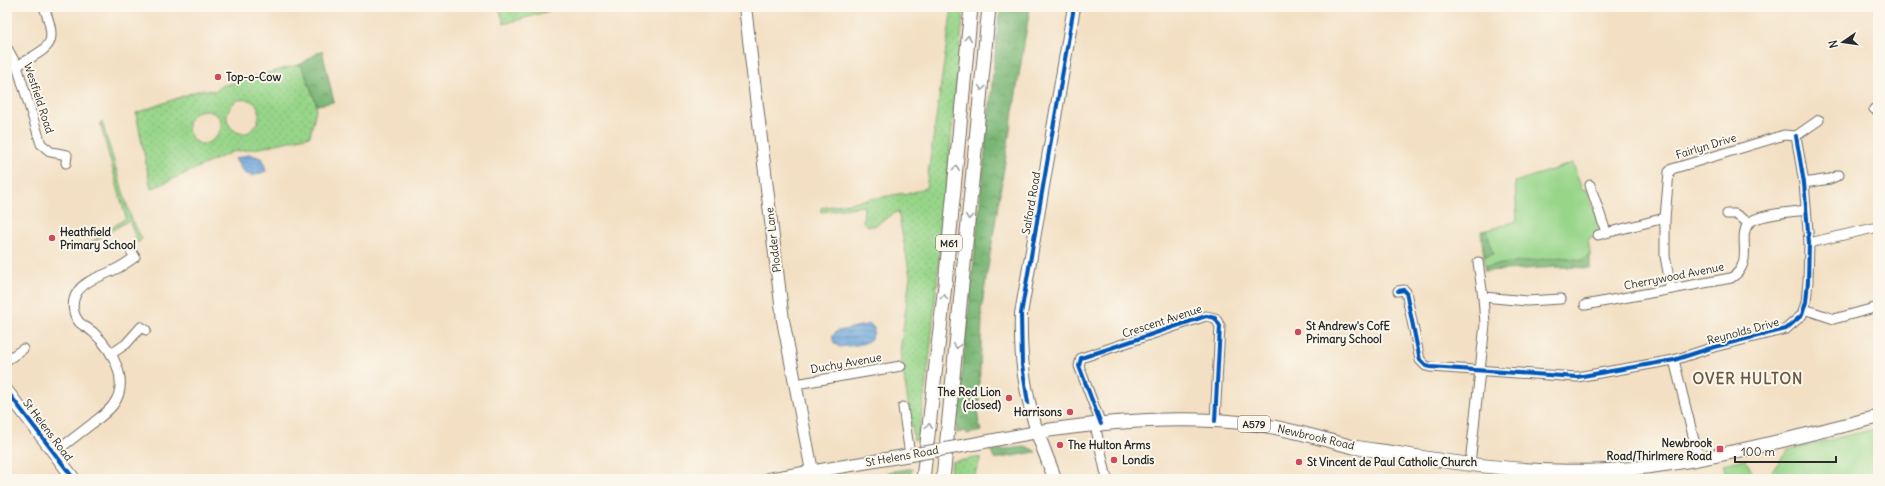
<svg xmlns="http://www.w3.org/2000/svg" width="1885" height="486" viewBox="0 0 1885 486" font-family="Delius,sans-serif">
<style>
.grass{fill:url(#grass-dots);stroke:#61805a;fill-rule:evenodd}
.forest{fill:url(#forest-crowns);stroke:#527050}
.park{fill:#97d589;stroke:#61805a}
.water{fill:url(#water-rules);stroke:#4c6884}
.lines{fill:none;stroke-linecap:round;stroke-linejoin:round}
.minor-casing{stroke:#716a61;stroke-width:11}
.major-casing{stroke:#716a61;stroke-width:14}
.highway-casing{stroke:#716a61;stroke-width:15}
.minor{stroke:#fff;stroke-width:9}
.major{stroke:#fff;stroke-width:12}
.highway{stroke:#fff;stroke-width:13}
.major-bridge-casing{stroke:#716a61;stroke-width:14;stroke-linecap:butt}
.major-bridge{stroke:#fff;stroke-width:12}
.cycleway-casing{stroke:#fbf7ec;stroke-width:6}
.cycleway{stroke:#0057b8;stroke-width:4}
.oneway{stroke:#a0a0a0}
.poi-dot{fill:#d1495b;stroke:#fbf7ec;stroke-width:1.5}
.labels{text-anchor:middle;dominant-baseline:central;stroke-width:4;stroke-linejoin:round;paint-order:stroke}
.shield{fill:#fbf7ec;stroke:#696865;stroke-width:1}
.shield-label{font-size:10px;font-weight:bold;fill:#2b2b2b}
.poi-label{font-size:11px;font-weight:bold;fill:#2b2b2b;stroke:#fbf7ec;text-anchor:start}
.street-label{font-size:11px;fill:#2b2b2b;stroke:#fbf7ec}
.district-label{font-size:15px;font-weight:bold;letter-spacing:1px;fill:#6a5744;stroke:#fbf7ec}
</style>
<defs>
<pattern id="grass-dots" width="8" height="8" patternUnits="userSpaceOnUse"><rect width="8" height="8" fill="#97d589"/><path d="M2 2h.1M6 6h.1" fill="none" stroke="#82b776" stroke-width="1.8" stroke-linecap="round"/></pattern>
<pattern id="forest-crowns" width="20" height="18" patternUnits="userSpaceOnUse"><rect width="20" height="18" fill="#79b675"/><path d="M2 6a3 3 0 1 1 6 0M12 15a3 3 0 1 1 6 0" fill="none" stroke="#639460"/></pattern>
<pattern id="water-rules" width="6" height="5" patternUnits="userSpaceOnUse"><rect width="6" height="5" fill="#6da5dc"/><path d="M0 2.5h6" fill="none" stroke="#5a87b3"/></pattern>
</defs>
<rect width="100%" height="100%" fill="#fbf7ec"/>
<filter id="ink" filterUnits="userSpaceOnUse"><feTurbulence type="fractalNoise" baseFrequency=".025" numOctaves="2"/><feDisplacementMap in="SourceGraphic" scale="8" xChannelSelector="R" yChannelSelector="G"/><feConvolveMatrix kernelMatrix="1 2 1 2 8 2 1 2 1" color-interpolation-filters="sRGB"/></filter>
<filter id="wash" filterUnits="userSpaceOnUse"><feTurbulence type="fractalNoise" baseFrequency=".012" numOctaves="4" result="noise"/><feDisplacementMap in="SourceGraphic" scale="16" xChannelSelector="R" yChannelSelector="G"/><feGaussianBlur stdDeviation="0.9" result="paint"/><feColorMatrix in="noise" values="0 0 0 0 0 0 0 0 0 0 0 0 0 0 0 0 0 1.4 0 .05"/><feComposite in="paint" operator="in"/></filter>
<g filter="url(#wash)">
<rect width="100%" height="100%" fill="#f3e0c4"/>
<g class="grass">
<path d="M499 7H552L549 11 504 24Z"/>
<path d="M952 7H964L929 362 918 439 914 440 900 352 910 276 898 211 874 226H867L863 222 864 206 821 212V208L904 193V195L926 188Z"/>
<path d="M301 64 317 105 310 136 260 148 232 152 151 189 136 113 200 90 215 91 221 86ZM238 100C278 94 253 154 230 126 223 117 228 106 238 100ZM204 110C245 117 201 166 189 132 185 120 193 112 204 110Z"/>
<path d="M102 122 130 215 142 239 138 243 130 223 128 221 107 233 87 247V245L126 218 100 123Z"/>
<path d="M981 457 973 479H949L952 462Z"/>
</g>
<g class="forest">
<path d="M1000 7H1030L981 311 982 320 978 418 981 431 967 434 966 431 956 433Z"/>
<path d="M322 50 334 102 317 105 301 64Z"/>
<path d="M1487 230 1493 254 1484 257 1481 231Z"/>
<path d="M1590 253V268L1561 267 1484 271 1485 266 1561 257 1582 260Z"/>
<path d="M1024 447 1032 449 1036 452 994 459 991 451Z"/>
<path d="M912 468 910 479H888V472Z"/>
</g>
<g class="park">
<path d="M1573 163 1582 190 1587 189 1599 225V229L1595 232V237L1588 239 1590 253 1583 260 1561 257 1485 266 1484 257 1493 254 1487 230 1517 221 1515 182Z"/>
<path d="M1878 428V479H1766L1788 450Z"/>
<path d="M1745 459 1756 479H1727L1723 464Z"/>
</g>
<g class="water">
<path d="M250 154 263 159 266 171 253 176 244 173 235 159Z"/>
<path d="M870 324 874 328C875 347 853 345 839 347L834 343 832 336 837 331Z"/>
</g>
</g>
<g filter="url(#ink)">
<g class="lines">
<g class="minor-casing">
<g id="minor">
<path d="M7 48 17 66 41 144 51 152 67 155 66 163"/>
<path d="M17 66C50 46 59 47 44 7"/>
<path d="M1874 109 1878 110"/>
<path d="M1796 136 1819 120"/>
<path d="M1804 183 1830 179 1839 175"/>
<path d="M1590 185 1606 232"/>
<path d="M1727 214H1735L1749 223"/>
<path d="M1598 235 1665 218"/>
<path d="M1809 243 1878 227"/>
<path d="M1671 289 1665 256V218L1669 172 1672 169 1784 135 1796 136"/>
<path d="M1398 291 1404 290 1406 292 1420 360 1426 366 1430 367 1577 377 1674 360 1714 347 1786 329 1802 315 1806 302 1808 281 1809 243 1804 183 1796 136"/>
<path d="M1483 297 1527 301 1561 299"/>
<path d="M1585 305 1731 278C1756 263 1736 236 1749 223 1758 214 1794 212 1806 210"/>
<path d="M1804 309 1834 319 1878 307"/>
<path d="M111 354 126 344 141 327 146 330"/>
<path d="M7 360 23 349"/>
<path d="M1674 360 1699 460"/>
<path d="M796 384 901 366"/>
<path d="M903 407 910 455"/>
<path d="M1101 424 1079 366 1081 358 1206 316 1215 318 1220 326 1215 421"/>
<path d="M1095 425 1107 479"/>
<path d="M54 453C67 443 80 433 93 423 99 418 108 412 113 405 131 381 112 350 94 333 90 329 83 326 79 322 72 313 71 301 78 291 87 279 101 277 114 270 121 267 128 262 135 257L131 251"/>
<path d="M1470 464 1485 324 1483 297 1478 262"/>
</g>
</g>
<g class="major-casing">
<g id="major">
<path d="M745 7 783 320 812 471"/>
<path d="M7 391 74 479"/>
<path d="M968 445 1037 432C1024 388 1020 360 1021 314L1074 7"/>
<path d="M768 479 910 455"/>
</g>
</g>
<g class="highway-casing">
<g id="highway">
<path d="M923 479 945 285 971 7"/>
<path d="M943 479 989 7"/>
<path d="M1055 479 1037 432C1108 421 1182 415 1254 424 1288 428 1321 439 1354 447 1370 450 1385 451 1401 454 1453 463 1506 470 1558 471 1667 475 1773 442 1878 417"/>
</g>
</g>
<use href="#minor" class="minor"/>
<use href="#major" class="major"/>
<use href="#highway" class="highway"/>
<g class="major-bridge-casing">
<path id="major-bridge" d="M910 455 968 445"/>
</g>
<use href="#major-bridge" class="major-bridge"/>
<g class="cycleway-casing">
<g id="cycleway">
<path d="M1398 291 1404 290 1406 292 1420 360 1426 366 1430 367 1577 377 1674 360 1714 347 1786 329 1802 315 1806 302 1808 281 1809 243 1804 183 1796 136"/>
<path d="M7 391 74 479"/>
<path d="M1028 403 1022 365 1021 314 1074 7"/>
<path d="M1101 424 1079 366 1081 358 1206 316 1215 318 1220 326 1215 421"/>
</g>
</g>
<use href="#cycleway" class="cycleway"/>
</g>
<defs><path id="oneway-chevron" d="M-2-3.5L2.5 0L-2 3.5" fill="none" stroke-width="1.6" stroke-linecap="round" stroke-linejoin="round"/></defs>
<g class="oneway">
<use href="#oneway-chevron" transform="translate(968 38) rotate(-85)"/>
<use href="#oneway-chevron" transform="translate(982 88) rotate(95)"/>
<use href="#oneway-chevron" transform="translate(956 168) rotate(-85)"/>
<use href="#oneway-chevron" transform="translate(969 217) rotate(95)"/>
<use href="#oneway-chevron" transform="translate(944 297) rotate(-83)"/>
<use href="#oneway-chevron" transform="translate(957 346) rotate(96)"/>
<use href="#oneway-chevron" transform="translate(929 426) rotate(-83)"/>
</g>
</g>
<g class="poi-dot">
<circle cx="218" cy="77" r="4"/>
<circle cx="52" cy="238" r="4"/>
<circle cx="1298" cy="332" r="4"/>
<circle cx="1009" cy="398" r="4"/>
<circle cx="1070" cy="412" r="4"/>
<circle cx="1060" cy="445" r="4"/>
<rect x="1716" y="445" width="8" height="8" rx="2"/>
<circle cx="1114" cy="460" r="4"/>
<circle cx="1299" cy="462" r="4"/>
</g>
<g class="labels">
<g class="shield">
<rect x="936" y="235" width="26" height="16" rx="3"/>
<rect x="1238" y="416" width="32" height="16" rx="3"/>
</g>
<g class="shield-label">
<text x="949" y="243">M61</text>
<text x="1254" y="424">A579</text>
</g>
<g class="poi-label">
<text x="226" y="77">Top-o-Cow</text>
<text x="60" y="232">Heathfield<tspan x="60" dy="13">Primary School</tspan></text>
<text x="1306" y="326">St Andrew's CofE<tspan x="1306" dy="13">Primary School</tspan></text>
<text x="1001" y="392" text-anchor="end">The Red Lion<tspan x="1001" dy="13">(closed)</tspan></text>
<text x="1062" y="412" text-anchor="end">Harrisons</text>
<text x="1712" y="443" text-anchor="end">Newbrook<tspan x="1712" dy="13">Road/Thirlmere Road</tspan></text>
<text x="1068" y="445">The Hulton Arms</text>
<text x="1122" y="460">Londis</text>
<text x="1307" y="462">St Vincent de Paul Catholic Church</text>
</g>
<g class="street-label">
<text transform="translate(39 98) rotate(72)">Westfield Road</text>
<text transform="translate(1706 146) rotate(-17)">Fairlyn Drive</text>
<text transform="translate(1031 203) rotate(-80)">Salford Road</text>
<text transform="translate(773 240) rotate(-97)">Plodder Lane</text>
<text transform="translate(1674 276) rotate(-11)">Cherrywood Avenue</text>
<text transform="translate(1162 321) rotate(-18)">Crescent Avenue</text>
<text transform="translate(1743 331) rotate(-15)">Reynolds Drive</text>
<text transform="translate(846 363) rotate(-10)">Duchy Avenue</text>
<text transform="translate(48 430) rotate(53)">St Helens Road</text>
<text transform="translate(1316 437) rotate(13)">Newbrook Road</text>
<text transform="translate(902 456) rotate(-10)">St Helens Road</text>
</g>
<g class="district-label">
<text x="1748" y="378">OVER HULTON</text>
</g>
</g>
<rect width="1885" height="486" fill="none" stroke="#fbf7ec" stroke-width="24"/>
<g transform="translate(1843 42) rotate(257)" stroke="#fbf7ec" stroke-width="3" paint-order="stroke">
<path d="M0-3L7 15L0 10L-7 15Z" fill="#2b2b2b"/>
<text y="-6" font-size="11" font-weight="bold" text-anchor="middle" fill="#2b2b2b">N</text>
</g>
<path d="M1735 456v6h101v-6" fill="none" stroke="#2b2b2b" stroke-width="2"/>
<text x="1741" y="456" font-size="12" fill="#2b2b2b" stroke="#fbf7ec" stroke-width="3" paint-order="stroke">100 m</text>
</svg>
